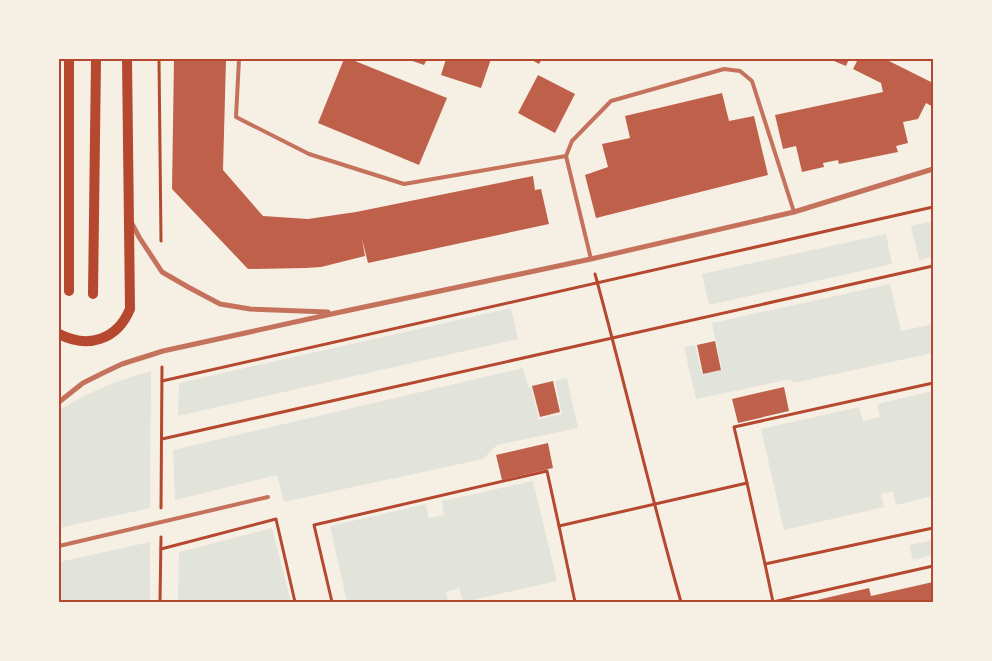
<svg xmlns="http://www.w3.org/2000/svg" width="992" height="661" viewBox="0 0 992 661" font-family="Manrope,sans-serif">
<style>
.green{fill:#e2e4dc}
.building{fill:#bf614a}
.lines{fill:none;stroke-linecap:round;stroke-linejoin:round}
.path{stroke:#b5482f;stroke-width:3}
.service{stroke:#c5725c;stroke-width:4}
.minor{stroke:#c5725c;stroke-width:5}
.secondary{stroke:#b5482f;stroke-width:10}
.neatline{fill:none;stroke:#b5482f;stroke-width:2}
</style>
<rect width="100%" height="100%" fill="#f6efe4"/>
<g class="green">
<path d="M933 221V257L919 260 911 226Z"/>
<path d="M886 234 892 264 709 305 702 274Z"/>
<path d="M890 284 901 331 933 324V353L793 383 791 379 696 399 684 347 695 345 702 375 722 370 712 323Z"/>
<path d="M511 308 518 339 178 416 179 383Z"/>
<path d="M523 368 528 387H531L539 419 562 414 555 381 567 378 578 428 497 445 483 459 284 502 277 475 175 500 173 450Z"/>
<path d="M151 371 150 508 59 528V410C90 391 116 381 151 371Z"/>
<path d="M933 391V496L896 505 893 491 881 494 884 507 784 530 761 429 859 407 863 421 880 417 877 404Z"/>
<path d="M533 481 557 581 464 602H463L459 588 446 592 448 602H347L330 526 426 504 429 518 444 515 442 501Z"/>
<path d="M272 528 291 602H178L179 552Z"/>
<path d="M933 540V555L913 560 909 545Z"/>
<path d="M150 542V602H59V562Z"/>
</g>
<g class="building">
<path d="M174 59H226L223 170 263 216 308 219 356 212 533 176 535 190 541 189 549 224 368 263 362 239 365 256 321 267 306 268 248 269 172 189Z"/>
<path d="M344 59H350L447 98 419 165 318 123Z"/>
<path d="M407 59H427L424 65Z"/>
<path d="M446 59H491L481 88 441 75Z"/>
<path d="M530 59H542L539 64Z"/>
<path d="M829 59H849L846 66Z"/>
<path d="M858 59H885L933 83V107L926 103 918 119 903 122 908 143 896 146 898 152 839 164 838 160 823 163 824 167 802 172 796 146 783 149 775 115 883 92 881 83 853 69Z"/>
<path d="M538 75 575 94 555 133 518 113Z"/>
<path d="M722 93 729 121 754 116 768 175 596 218 585 175 608 167 602 144 630 138 625 116Z"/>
<path d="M715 341 721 370 703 374 697 345Z"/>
<path d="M553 381 560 412 540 417 532 386Z"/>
<path d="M784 387 789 411 738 423 732 399Z"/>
<path d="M548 443 553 468 502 480 496 455Z"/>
<path d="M933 582V602H818L817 600 869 588 871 596Z"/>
</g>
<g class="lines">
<g class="path">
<path d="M159 59 161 241"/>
<path d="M595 274C625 383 650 493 681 602"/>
<path d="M162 381 933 207"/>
<path d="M162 439 933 266"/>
<path d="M747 483 734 427 933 383"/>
<path d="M161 508 162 367"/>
<path d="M161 549 276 519 295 602"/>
<path d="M765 564 773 602 933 566"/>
<path d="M160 602 161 537"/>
<path d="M332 602 314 525 547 471 559 526"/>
<path d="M575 602 559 526 747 483 765 564 933 528"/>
</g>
<g class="service">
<path d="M239 59 236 117 309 154 404 184 566 156 591 259"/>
<path d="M566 156 572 141 611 101 724 69 740 71 752 81 794 212"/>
<path d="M59 546 268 497"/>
</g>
<g class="minor">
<path d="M131 222 139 237 162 272 188 287 220 304 250 309 328 312"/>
<path d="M59 402 83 383 103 373 122 364 163 351 336 313 591 259 794 212 933 169"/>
</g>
<g class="secondary">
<path d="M69 59V291"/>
<path d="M93 294 96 59"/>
<path d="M59 334C88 349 117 340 130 309L127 59"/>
</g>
</g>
<rect width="992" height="661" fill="none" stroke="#f6efe4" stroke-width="120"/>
<rect x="60" y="60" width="872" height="541" class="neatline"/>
</svg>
